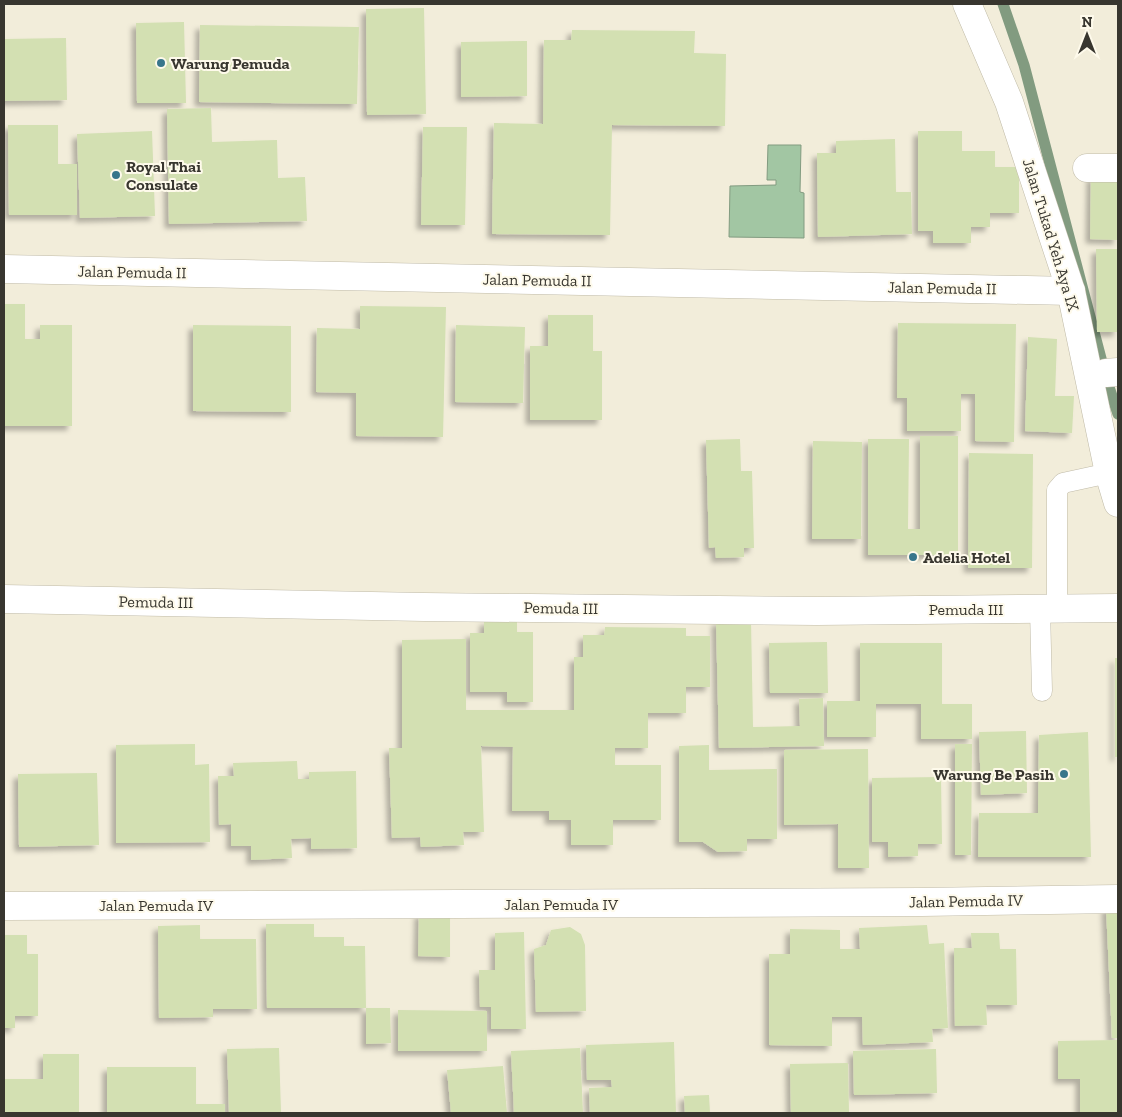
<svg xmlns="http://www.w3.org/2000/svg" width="1122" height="1117" viewBox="0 0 1122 1117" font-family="'Zilla Slab',serif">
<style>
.water{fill:#a2c6a3;stroke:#829b80}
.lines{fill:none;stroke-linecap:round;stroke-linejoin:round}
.stream{stroke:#829b80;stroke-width:11}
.building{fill:#d3e0b2;filter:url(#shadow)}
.service-casing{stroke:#c0bba8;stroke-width:21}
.minor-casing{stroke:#c0bba8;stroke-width:29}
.service{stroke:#fff;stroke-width:20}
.minor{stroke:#fff;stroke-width:28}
.poi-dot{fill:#38768b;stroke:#fefaeb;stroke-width:2}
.labels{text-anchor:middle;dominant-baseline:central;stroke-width:4;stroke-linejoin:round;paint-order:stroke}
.poi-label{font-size:16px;font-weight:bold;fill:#38362f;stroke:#fefaeb;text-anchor:start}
.street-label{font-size:16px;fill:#38362f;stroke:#fefaeb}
</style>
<defs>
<filter id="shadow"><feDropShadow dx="-4.5" dy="4.5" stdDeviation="2.5" flood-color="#0004"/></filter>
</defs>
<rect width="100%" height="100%" fill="#f2edda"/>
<path class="water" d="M768 145H801L800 192 804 193V238L729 237 730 186 776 185V180H767Z"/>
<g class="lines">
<g class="stream">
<path d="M1003 4 1024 65 1103 366"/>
<path d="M1109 387 1118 414"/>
</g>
</g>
<g class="building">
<path d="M424 8 426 114 367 115 366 9Z"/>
<path d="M184 22 186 103H137L136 23Z"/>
<path d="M200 25 359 27 357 104 199 102Z"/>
<path d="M572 30 695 31 694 53 726 54 725 126 612 125 610 235 492 234 494 123 543 124 544 40H571Z"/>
<path d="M66 38 67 100 4 101V39Z"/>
<path d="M527 41V96L461 97V42Z"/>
<path d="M211 108 212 142 277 140 278 178 305 177 307 221 169 224 167 109Z"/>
<path d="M8 125H58V164H77V215H9Z"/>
<path d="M423 127H467L465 225H421Z"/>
<path d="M152 131 155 216 80 218 77 134Z"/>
<path d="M918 131H962V151H995V167H1019V213H990V227H971V243H933V231H918Z"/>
<path d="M895 139 896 192H911L912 234 818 237 817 153H836V141Z"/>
<path d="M1091 176 1118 177V240L1090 239Z"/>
<path d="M1096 249H1118V332H1097Z"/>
<path d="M4 304H25V339H40V325H72V426H4Z"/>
<path d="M360 306 446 307 443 437 356 436V393L316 392 317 328 360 329Z"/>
<path d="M548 315H593V351H602V420H530V346H548Z"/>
<path d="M898 323 1016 324 1014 442 975 441V394H961V431H907V398H897Z"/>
<path d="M193 325 291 326V412L193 411Z"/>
<path d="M456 325 525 327 523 403 455 402Z"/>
<path d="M1028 337 1057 339 1055 396H1074L1072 433 1025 431Z"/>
<path d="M920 436H958V555H868V439H909L908 529H920Z"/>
<path d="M740 439 741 471H752L754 548H744V557L716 558 715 547 709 548 706 440Z"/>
<path d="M813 441 862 442 861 539H812Z"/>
<path d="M969 453 1033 454 1032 568H968Z"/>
<path d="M484 621H517V632H533V702H507V692H470V633H484Z"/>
<path d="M716 621H751L753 727 800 726 799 699 823 698 824 746 719 748Z"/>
<path d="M605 627 686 628V636H710V687H686V713H648V748H615V765H661V820H613V845H571V820H549V811H512L513 747 481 746 484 832H463L464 845 421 847 420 837 392 838 389 748H402V640L466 639V710H574V657H583V635H604Z"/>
<path d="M827 642 828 693H770L769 643Z"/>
<path d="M860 643H942V704H972V739H921V704H876V737H827V701H860Z"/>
<rect x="1115" y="658" width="3" height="99"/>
<path d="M1026 731 1027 793 981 795 979 732Z"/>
<path d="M1088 732 1091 857H978L979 813H1038L1039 735Z"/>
<path d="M195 744V765L209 764 210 842 116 843V745Z"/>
<path d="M955 744H972L971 855H955Z"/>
<path d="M709 745V770L777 769V839H747V851L718 852 703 842H679V746Z"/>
<path d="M868 749 869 868H838V824L784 825V750Z"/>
<path d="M297 761 298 779H309V772L356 771 357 848 311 849V838L291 839 292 858 251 860V846H231V824L219 825 218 776H234L233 763Z"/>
<path d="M97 773 99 845 19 847 18 774Z"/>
<path d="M941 777 942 844H918V856L888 857V842H872V778Z"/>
<path d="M1106 907H1118V1038H1112Z"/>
<path d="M419 913 450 914V957L418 956Z"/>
<path d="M266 924H314V937H344V946H365L366 1008H267Z"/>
<path d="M200 925V939H256L257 1009H213V1017L159 1018 158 926Z"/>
<path d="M927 925 929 944 944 943 948 1028 932 1029 933 1042 863 1045 862 1017H832V1046L769 1045V954H790V929L840 930V949H860L859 928Z"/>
<path d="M570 927 581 934 585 945 586 1011 536 1012 534 949 546 945 551 930Z"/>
<path d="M524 932 526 1029H491V1007H480L479 970H495V933Z"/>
<path d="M971 933H999L1000 949H1016L1017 1005H986L987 1025 955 1026 954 948H972Z"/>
<path d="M4 935H27V954H38V1016H15V1028H4Z"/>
<path d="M366 1008H390L391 1043 366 1044Z"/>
<path d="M398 1010 487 1011V1051H398Z"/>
<path d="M1118 1040V1113H1080V1079H1058V1041Z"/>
<path d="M674 1042 676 1113H590L589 1088 612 1087 611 1080H587L586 1045Z"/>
<path d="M279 1048 281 1113H229L227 1049Z"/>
<path d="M580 1048 583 1113H514L511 1051Z"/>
<path d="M936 1049 937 1093 854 1095 853 1051Z"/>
<path d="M43 1054H79V1113H4V1079H43Z"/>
<path d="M848 1063 849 1113H791L790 1064Z"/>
<path d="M503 1066 507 1113H451L447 1070Z"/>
<path d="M107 1067H196V1104H225V1113H107Z"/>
<path d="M709 1095 710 1113H685L684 1096Z"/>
</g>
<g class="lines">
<g class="service-casing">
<g id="service">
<path d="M1057 608V490L1063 483 1109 473"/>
<path d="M1040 609 1042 691"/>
</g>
</g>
<g class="minor-casing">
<g id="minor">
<path d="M967 4 1009 102 1071 291 1109 473 1118 503"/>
<path d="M1087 168H1118"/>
<path d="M4 269 1071 291"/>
<path d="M1106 373 1118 372"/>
<path d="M4 599 424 607 817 611 1118 608"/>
<path d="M4 906 922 902 1118 899"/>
</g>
</g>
<use href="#service" class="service"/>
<use href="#minor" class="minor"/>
</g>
<g class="poi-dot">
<circle cx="161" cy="63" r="5"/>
<circle cx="116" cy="175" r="5"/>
<circle cx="913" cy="557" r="5"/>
<circle cx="1064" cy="774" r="5"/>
</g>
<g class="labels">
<g class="poi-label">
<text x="171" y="63">Warung Pemuda</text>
<text x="126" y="166">Royal Thai<tspan x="126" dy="18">Consulate</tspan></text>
<text x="923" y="557">Adelia Hotel</text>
<text x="1054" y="774" text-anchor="end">Warung Be Pasih</text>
</g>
<g class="street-label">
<text transform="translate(1051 235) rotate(73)">Jalan Tukad Yeh Aya IX</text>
<text transform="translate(132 272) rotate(1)">Jalan Pemuda II</text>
<text transform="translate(537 280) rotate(1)">Jalan Pemuda II</text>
<text transform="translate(942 288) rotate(1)">Jalan Pemuda II</text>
<text transform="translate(156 602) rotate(1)">Pemuda III</text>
<text transform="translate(561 608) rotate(1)">Pemuda III</text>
<text x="966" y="609">Pemuda III</text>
<text transform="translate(966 901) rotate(-1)">Jalan Pemuda IV</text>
<text x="561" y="904">Jalan Pemuda IV</text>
<text x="156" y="905">Jalan Pemuda IV</text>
</g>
</g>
<rect width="1122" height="1117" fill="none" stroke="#38362f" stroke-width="10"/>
<g transform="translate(1087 35)" stroke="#fefaeb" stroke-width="4" paint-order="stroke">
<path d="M0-4L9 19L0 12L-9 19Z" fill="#38362f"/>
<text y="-8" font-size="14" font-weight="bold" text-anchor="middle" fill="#38362f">N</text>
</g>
</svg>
